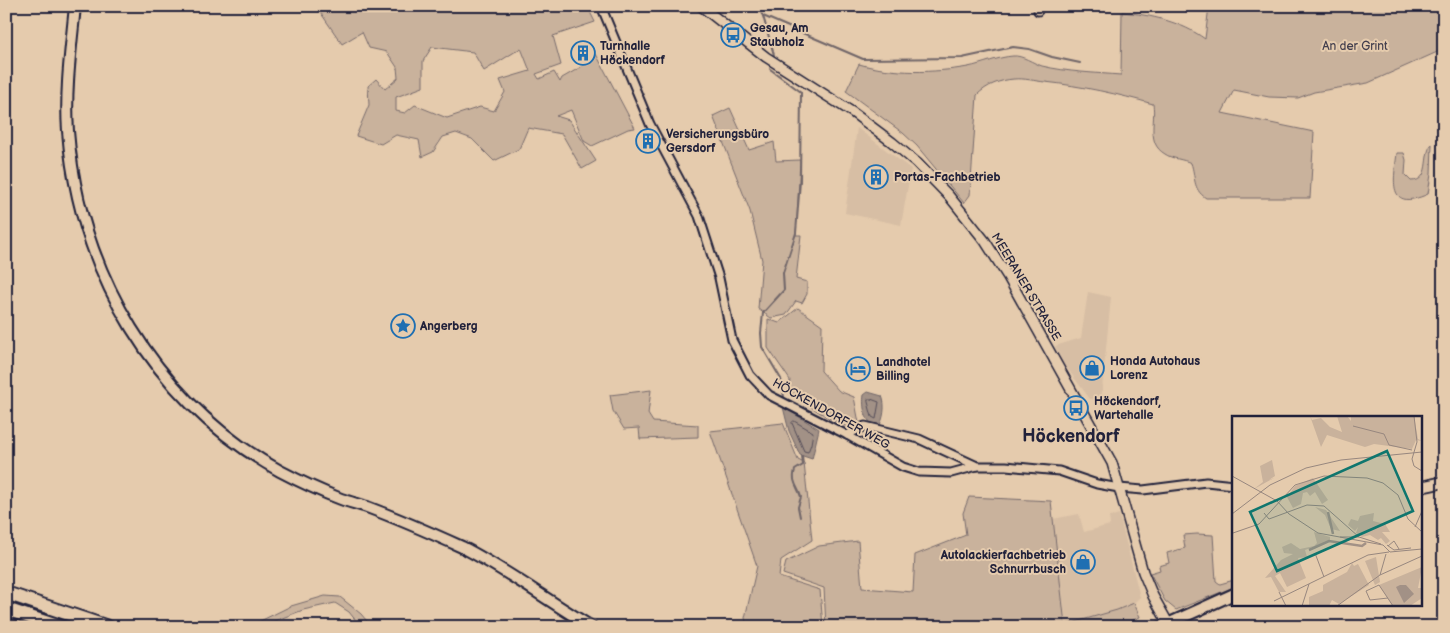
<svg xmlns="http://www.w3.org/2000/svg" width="1450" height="633" viewBox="0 0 1450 633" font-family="'Balsamiq Sans',sans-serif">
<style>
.built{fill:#d7bea4}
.green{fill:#c9b29c;stroke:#766a6c;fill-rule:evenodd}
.water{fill:#a29186;stroke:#6f6568}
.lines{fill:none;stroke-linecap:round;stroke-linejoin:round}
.shore{stroke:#554e59;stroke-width:1}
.stream{stroke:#6f6568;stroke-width:2}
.minor-casing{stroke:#22223b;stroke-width:11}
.tertiary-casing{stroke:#22223b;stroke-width:12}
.secondary-casing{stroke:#22223b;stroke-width:14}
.motorway-casing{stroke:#22223b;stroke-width:16}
.minor{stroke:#e5cbad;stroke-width:7}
.tertiary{stroke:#e5cbad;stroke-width:9}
.secondary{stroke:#e5cbad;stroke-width:10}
.motorway{stroke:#e5cbad;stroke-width:12}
.labels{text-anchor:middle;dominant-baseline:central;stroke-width:4;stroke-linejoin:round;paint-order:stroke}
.poi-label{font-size:12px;font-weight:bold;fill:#22223b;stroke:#e5cbad;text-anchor:start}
.park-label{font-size:12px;fill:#433f4e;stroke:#e5cbad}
.street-label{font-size:12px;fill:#22223b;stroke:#e5cbad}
.district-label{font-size:18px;font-weight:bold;fill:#22223b;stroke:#e5cbad}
.inset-river{fill:none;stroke:#a29186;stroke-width:2.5}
.inset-road{fill:none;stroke:#97877f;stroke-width:1}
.view{fill:#0f766e;fill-opacity:0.15;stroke:#0f766e;stroke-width:2.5}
.inset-edge{fill:none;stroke:#22223b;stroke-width:2.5}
</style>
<rect width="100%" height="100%" fill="#e5cbad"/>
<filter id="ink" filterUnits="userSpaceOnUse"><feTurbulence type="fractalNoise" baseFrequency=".02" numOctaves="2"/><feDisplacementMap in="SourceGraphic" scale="10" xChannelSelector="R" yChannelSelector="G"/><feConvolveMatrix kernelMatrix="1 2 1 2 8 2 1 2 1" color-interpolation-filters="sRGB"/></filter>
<g filter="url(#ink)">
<g class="built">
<path d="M857 128 911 169 901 225 845 213Z"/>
<path d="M1088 292 1111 297 1101 400 1090 399 1063 363 1055 346 1081 338Z"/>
<path d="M1079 514 1084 532 1110 525 1109 517 1119 514 1140 597 1134 603 1117 610 1065 625 1053 519Z"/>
</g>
<g class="green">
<path d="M316 6H587L595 22 553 36 561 65 536 74 539 79 554 72 560 82 562 78 581 67 596 54 635 128 628 129 592 146 584 141 571 110 556 116 569 120 596 161 582 169 562 134 528 128 519 149 494 161 472 139 456 133 443 137 433 152 422 157 419 140 396 135 381 144 356 136 369 105 368 86 376 79 385 89 398 78 397 67 387 52 369 48 362 32 342 44ZM432 47 473 52 484 71 521 48 530 71 500 80 505 92 494 111 480 107 447 118 415 105 405 113 396 111V97L423 87V61Z"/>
<path d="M1209 6H1444V49L1368 83 1314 92 1298 98 1269 97 1234 90 1222 113 1314 132 1310 198H1206C1192 189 1196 177 1191 163 1183 159 1172 159 1165 154 1146 143 1156 122 1153 104 1118 94 1082 86 1045 82 1035 81 1024 78 1014 79 1000 80 987 85 977 95L970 195 964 203 917 146 903 133 846 91 859 64C894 74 933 73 968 67 983 64 998 57 1013 56 1022 55 1033 63 1042 66 1067 72 1095 73 1121 75L1122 12C1151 15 1182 22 1205 39Z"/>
<path d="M730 108 749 150 774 142 776 161 800 160 796 235H801L796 279 807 282V294L802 303 796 301 786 315 771 318 758 309 762 260 750 211 713 116Z"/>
<path d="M1432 144 1431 174 1428 194C1386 213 1394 179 1397 153H1404L1406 160 1405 175 1411 181C1432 181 1422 154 1432 144Z"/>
<path d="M798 308 822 325 821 371 839 391 854 397 859 423 851 429 827 417 788 393 790 380 768 348V319L779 323Z"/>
<path d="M651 390 648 414 653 422 698 425V437L640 439 639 428 624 429 613 411 610 395Z"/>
<path d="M783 423 798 460 804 463 812 540 781 560 779 577 820 590 823 627H747L745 618 757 566 710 431Z"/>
<path d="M969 497 1051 501 1065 625 1117 610 1134 603 1140 617 1117 627H826L824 588 783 574 786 562 819 546 858 541 862 588 913 592 915 555 966 535 963 513Z"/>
<path d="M1197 534 1213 535 1216 581 1220 584 1234 580V587L1176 610 1165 601 1150 573 1160 570 1159 566 1169 563 1167 553 1185 548 1183 535Z"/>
<path d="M325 596 340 597 361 614 372 627H361L349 612 335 603 303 610 259 627H248L291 606Z"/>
</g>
<g class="water">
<path d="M868 392 882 396C886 404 884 421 878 427 865 424 862 406 864 395Z"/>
<path d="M783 407 819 429 812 459 800 455 789 431Z"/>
</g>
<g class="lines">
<g class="shore">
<path d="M868 399H871L879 402 876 419 872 417 868 402Z"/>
<path d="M794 421 813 432 811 444 808 452 804 451 792 423Z"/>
</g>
<g class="stream">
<path d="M757 6 763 16 863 59 962 58 1013 47 1029 49 1052 57 1080 63"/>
<path d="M763 16 774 55"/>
<path d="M770 69 801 92 800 181 796 233 783 273 784 290 763 313 761 333 762 347 781 379 784 397"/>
<path d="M800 517 798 507 801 497C798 487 791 482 795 470L803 465 802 456"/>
</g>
<g class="minor-casing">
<g id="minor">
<path d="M601 6 650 124 699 216 719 278 732 340 750 375 769 395 847 435 903 467 919 472 951 473 977 466H1006L1059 471 1097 484 1119 488 1143 490 1206 482 1234 485"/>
<path d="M1038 11 1039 6"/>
<path d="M847 435 865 426 919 439 977 466"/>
</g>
</g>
<g class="tertiary-casing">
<path id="tertiary" d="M701 6 766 57 852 112 892 142 917 163 949 196 985 241 1008 277 1112 463 1143 572 1153 596 1168 623"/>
</g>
<g class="secondary-casing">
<g id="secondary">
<path d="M75 6C71 48 65 90 68 131 79 272 155 402 280 471 299 481 320 491 341 499 349 502 358 504 367 507 399 519 431 533 462 547 507 570 548 601 592 627"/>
<path d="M1421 487 1444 482"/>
<path d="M1161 627 1234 594"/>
</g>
</g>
<g class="motorway-casing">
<g id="motorway">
<path d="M6 593 108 627"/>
<path d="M6 609 60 627"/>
</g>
</g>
<use href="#minor" class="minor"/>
<use href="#tertiary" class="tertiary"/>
<use href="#secondary" class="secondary"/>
<use href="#motorway" class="motorway"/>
</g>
</g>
<defs>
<g id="bus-ring" transform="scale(1.25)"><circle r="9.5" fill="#e5cbad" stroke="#1f6fb2" stroke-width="1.5"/><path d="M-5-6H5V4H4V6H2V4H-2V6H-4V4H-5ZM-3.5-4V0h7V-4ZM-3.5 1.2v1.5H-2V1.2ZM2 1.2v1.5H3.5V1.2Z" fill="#1f6fb2"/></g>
<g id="building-ring" transform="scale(1.25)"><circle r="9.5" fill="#e5cbad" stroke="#1f6fb2" stroke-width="1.5"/><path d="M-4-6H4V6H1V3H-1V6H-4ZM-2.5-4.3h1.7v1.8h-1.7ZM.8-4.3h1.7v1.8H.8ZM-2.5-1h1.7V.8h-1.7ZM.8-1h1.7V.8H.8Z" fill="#1f6fb2"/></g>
<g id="sight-ring" transform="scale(1.25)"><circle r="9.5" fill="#e5cbad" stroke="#1f6fb2" stroke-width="1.5"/><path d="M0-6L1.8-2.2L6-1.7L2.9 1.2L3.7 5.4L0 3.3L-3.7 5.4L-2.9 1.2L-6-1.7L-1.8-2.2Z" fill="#1f6fb2"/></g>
<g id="shop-ring" transform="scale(1.25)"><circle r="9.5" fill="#e5cbad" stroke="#1f6fb2" stroke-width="1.5"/><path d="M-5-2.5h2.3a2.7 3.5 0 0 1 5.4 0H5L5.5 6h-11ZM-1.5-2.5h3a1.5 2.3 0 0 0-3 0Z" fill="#1f6fb2"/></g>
<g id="hotel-ring" transform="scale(1.25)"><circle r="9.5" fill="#e5cbad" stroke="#1f6fb2" stroke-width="1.5"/><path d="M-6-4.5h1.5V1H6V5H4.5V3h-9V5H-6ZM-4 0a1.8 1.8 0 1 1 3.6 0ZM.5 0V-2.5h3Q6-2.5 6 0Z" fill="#1f6fb2"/></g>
</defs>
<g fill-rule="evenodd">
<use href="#bus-ring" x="733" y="35"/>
<use href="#building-ring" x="583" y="53"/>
<use href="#building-ring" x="648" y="141"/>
<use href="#building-ring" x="876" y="177"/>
<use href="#sight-ring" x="403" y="326"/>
<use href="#shop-ring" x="1092" y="368"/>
<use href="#hotel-ring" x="858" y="369"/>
<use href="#bus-ring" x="1076" y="408"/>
<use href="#shop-ring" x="1083" y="562"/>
</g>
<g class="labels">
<g class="poi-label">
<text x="750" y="28">Gesau, Am<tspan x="750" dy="14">Staubholz</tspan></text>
<text x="600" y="46">Turnhalle<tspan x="600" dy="14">Höckendorf</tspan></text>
<text x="666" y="134">Versicherungsbüro<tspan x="666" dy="14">Gersdorf</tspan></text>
<text x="894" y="177">Portas-Fachbetrieb</text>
<text x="420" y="326">Angerberg</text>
<text x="1110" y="361">Honda Autohaus<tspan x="1110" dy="14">Lorenz</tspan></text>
<text x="876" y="362">Landhotel<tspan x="876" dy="14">Billing</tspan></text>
<text x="1094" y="401">Höckendorf,<tspan x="1094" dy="14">Wartehalle</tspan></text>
<text x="1066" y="555" text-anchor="end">Autolackierfachbetrieb<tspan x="1066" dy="14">Schnurrbusch</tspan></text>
</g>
<g class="park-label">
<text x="1355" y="46">An der Grint</text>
</g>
<g class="street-label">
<text transform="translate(1026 287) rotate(59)">MEERANER STRASSE</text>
<text transform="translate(831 414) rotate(29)">HÖCKENDORFER WEG</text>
</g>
<g class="district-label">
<text x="1071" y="436">Höckendorf</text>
</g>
</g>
<g transform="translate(1232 416)">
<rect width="190" height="190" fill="#e5cbad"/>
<path d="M78 0 80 4 89 2 98 11 110 16 105 0H115L119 5V0H182L186 23 190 25 184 24 180 33 142 28 133 31 95 19 89 31ZM40 44 43 60 37 64 42 62 22 73 31 66 28 50ZM81 62 96 84 90 88 83 76 78 80 75 76 71 77 69 88 61 92 55 81 63 70ZM83 91 94 94 108 115 99 113 93 99ZM142 97 141 105 153 108 158 116H150L158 125 154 128 149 122 146 124 138 119 130 121 124 117 126 111 123 115 116 109 119 103 126 105 128 100ZM82 116 98 121V125L73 134 75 141 66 142 74 162 55 171 48 157 43 160 54 176H47L39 161 33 162 49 144 61 138 52 137 50 131 59 127 68 133 82 130 85 127ZM144 141 148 166 143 169 133 145ZM120 147 122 150 126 148 137 169 107 188 100 184 97 190H77V181L91 175V169L115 156ZM190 151 186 172H190V182L178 190H161L147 169Z" fill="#c9b29c"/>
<path d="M168 169H174L182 178 172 187 164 171Z" fill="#a29186"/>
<path class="inset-river" d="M96 96 101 118M77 134 97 125 130 130 134 127"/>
<path class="inset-road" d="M182 0 185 26 180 43 182 50 190 55M121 10 152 18 157 29 180 34M0 60 45 85 57 98 86 117 151 129 158 136 190 133M32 97 37 103 75 89 92 90 127 121 149 128M0 98 38 69 74 52 109 44 190 36M183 111 190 95M1 117 27 108 63 69 92 60 135 62 151 67 166 79 176 103 190 116M108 121H127M155 129 162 134 179 132M156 130 162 125 167 133M83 137 92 161M148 159 154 138M47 176 54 190M156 182 138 184 134 175 147 169 161 190M42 185 136 139 157 136M70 190 77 168M105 190 148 159 190 140"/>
<path class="view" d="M155 35 181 95 45 155 18 96Z"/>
<rect width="190" height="190" class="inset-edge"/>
</g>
<rect width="1450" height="633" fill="none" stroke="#e5cbad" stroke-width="25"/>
<rect x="12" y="12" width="1425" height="608" fill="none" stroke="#22223b" stroke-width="2" filter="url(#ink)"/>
</svg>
